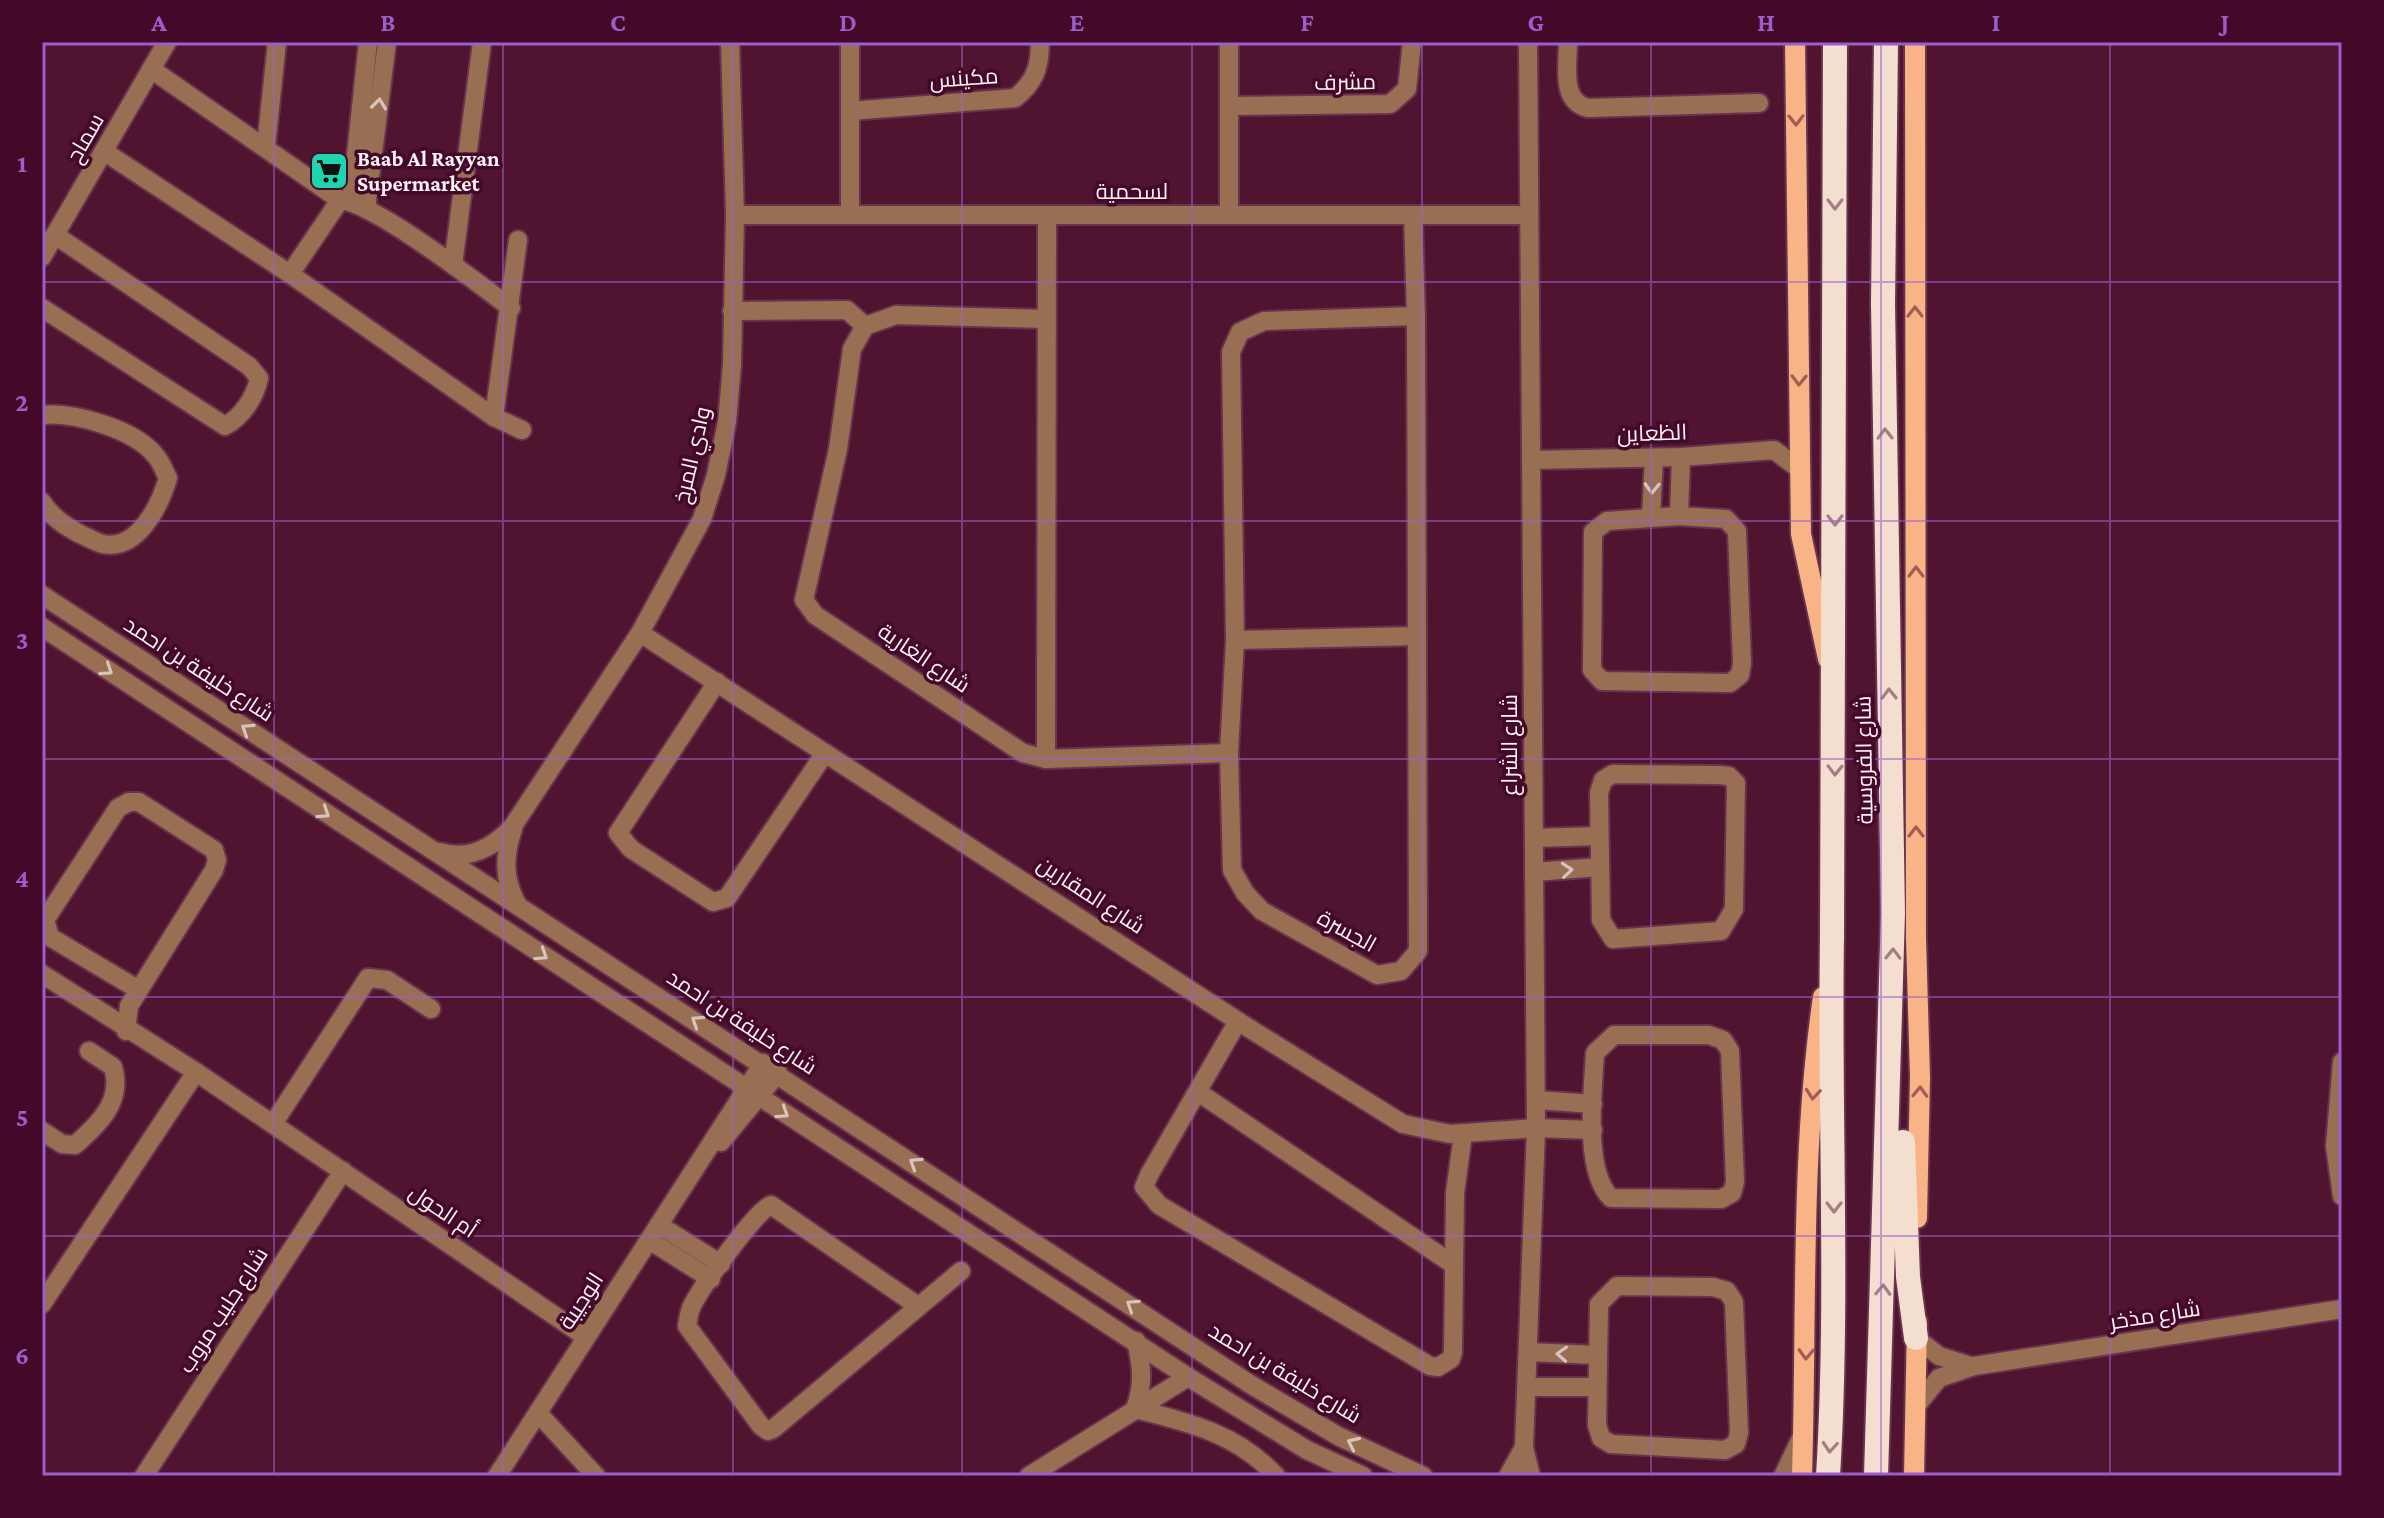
<svg xmlns="http://www.w3.org/2000/svg" width="2384" height="1518" viewBox="0 0 2384 1518" font-family="'Crimson Pro',Cairo,serif">
<style>
.lines{fill:none;stroke-linecap:round;stroke-linejoin:round}
.minor-casing{stroke:#68334c;stroke-width:22}
.major-casing{stroke:#68334c;stroke-width:24}
.highway-casing{stroke:#68334c;stroke-width:28}
.minor{stroke:#996f54;stroke-width:18}
.major{stroke:#f8b386;stroke-width:20}
.highway{stroke:#f3ded0;stroke-width:24}
.oneway{stroke:#d9c4bd}
.oneway2{stroke:#9e5e57}
.oneway3{stroke:#a47e84}
.grid{fill:none;stroke:#9b5ecc;stroke-width:2;stroke-opacity:0.55}
.labels{text-anchor:middle;dominant-baseline:central;stroke-width:7;stroke-linejoin:round;paint-order:stroke}
.street-label{font-size:22px;fill:#fbf2f5;stroke:#440828}
.poi-label{font-size:22px;font-weight:bold;fill:#fbf2f5;stroke:#440828;text-anchor:start}
.neatline{fill:none;stroke:#9b5ecc;stroke-width:3}
.grid-label{font-size:26px;text-anchor:middle;font-weight:bold;fill:#9b5ecc}
</style>
<rect width="100%" height="100%" fill="#501431"/>
<g class="lines">
<g class="minor-casing">
<g id="minor">
<path d="M850 42V215"/>
<path d="M1528 42 1536 1128 1524 1447 1531 1476"/>
<path d="M1568 42C1568 66 1560 101 1588 108L1759 103"/>
<path d="M151 69 340 200 290 274"/>
<path d="M1230 106 1390 104 1407 89 1412 42"/>
<path d="M850 111 1015 98C1035 82 1040 67 1040 42"/>
<path d="M266 146 277 42"/>
<path d="M105 152 290 274 494 417 522 430"/>
<path d="M340 200C375 203 479 284 511 308"/>
<path d="M351 201 368 42"/>
<path d="M366 209 387 42"/>
<path d="M735 215H1529"/>
<path d="M1229 215V42"/>
<path d="M1413 215 1416 316 1418 951 1401 971 1377 975 1262 911 1245 893 1232 870 1229 753 1235 640 1231 352 1240 332 1264 321 1416 316"/>
<path d="M42 257 167 42"/>
<path d="M453 265 482 42"/>
<path d="M42 308 225 426C243 416 255 397 259 378L249 366 55 235"/>
<path d="M732 311 847 310 865 326"/>
<path d="M1046 319 896 315 865 326 852 349 838 449 804 600 815 615 1023 753 1046 759 1229 753"/>
<path d="M42 415C74 412 134 429 155 455 161 461 164 471 168 478 160 505 138 551 103 544 96 542 87 537 80 534 65 526 51 517 42 502"/>
<path d="M494 417 518 240"/>
<path d="M1531 460 1681 457 1774 450 1798 468"/>
<path d="M1679 516 1726 519 1737 531 1742 663 1740 675 1730 683 1602 681 1592 670 1593 532 1607 521Z"/>
<path d="M1679 516 1681 457"/>
<path d="M1651 517 1654 458"/>
<path d="M42 595 1253 1386 1338 1436 1423 1476"/>
<path d="M42 627 1188 1377 1307 1450 1363 1476"/>
<path d="M640 633 1247 1027 1403 1124 1450 1134 1536 1128 1593 1130"/>
<path d="M1235 640 1416 636"/>
<path d="M717 682 618 833 631 849 713 902 727 898 825 753"/>
<path d="M1046 759 1047 215"/>
<path d="M1613 774 1719 775 1729 776 1736 783 1734 909 1721 931 1613 939 1601 920 1599 793 1603 780Z"/>
<path d="M513 829C504 856 503 878 517 904"/>
<path d="M1534 838 1599 836"/>
<path d="M440 852C469 861 494 847 513 826L640 633 702 519 716 475 727 422 732 365 735 215 730 42"/>
<path d="M1534 872 1600 867"/>
<path d="M42 974 196 1072 586 1337"/>
<path d="M1238 1021 1149 1175 1144 1187 1159 1205 1430 1366 1438 1367 1451 1359 1453 1352 1455 1193 1463 1134"/>
<path d="M126 1031 129 1006 214 870 217 860 214 850 139 802H129L118 808 45 920 50 937 139 990"/>
<path d="M1614 1035H1709L1723 1040 1730 1051 1735 1182 1732 1193 1721 1199 1611 1198C1583 1171 1593 1090 1595 1053Z"/>
<path d="M2342 1062 2335 1146 2342 1196"/>
<path d="M1198 1092 1454 1265"/>
<path d="M1536 1100 1593 1104"/>
<path d="M273 1124 368 978 387 980 431 1009"/>
<path d="M42 1131 62 1144 75 1145C100 1123 123 1101 113 1067L89 1051"/>
<path d="M721 1142 778 1073"/>
<path d="M659 1225 721 1264"/>
<path d="M649 1240 711 1279"/>
<path d="M1617 1286 1713 1287 1727 1291 1734 1302 1739 1433 1736 1444 1725 1450 1611 1444 1601 1438 1597 1425 1599 1304Z"/>
<path d="M42 1304 196 1072"/>
<path d="M918 1306 771 1205C756 1210 699 1290 691 1308 689 1313 688 1320 687 1326L761 1426 768 1431 773 1429 961 1271"/>
<path d="M1916 1338 1939 1356 1971 1366"/>
<path d="M1528 1352 1597 1355"/>
<path d="M1527 1387H1597"/>
<path d="M1916 1406 1939 1378 1974 1366 2342 1309"/>
<path d="M1135 1409C1188 1422 1238 1434 1276 1476"/>
<path d="M1135 1409C1144 1384 1142 1367 1136 1341"/>
<path d="M538 1413 596 1476"/>
<path d="M144 1476 343 1171"/>
<path d="M497 1476 763 1063"/>
<path d="M1029 1476 1188 1377"/>
<path d="M1508 1476 1524 1447"/>
<path d="M1783 1476 1801 1438"/>
</g>
</g>
<g class="major-casing">
<g id="major">
<path d="M1795 42 1801 534 1828 659"/>
<path d="M1915 42 1916 938 1920 1077 1917 1218"/>
<path d="M1802 1476C1807 1316 1800 1155 1823 997"/>
<path d="M1914 1476 1917 1322"/>
</g>
</g>
<g class="highway-casing">
<g id="highway">
<path d="M1903 1142 1908 1277 1916 1338"/>
<path d="M1828 1476C1839 1296 1829 1116 1832 936 1835 638 1835 340 1835 42"/>
<path d="M1876 1476 1893 913 1883 304 1886 42"/>
</g>
</g>
<use href="#minor" class="minor"/>
<use href="#major" class="major"/>
<use href="#highway" class="highway"/>
</g>
<defs><path id="oneway-chevron" d="M-2-3.5L2.5 0L-2 3.5" fill="none" stroke-width="1.6" stroke-linecap="round" stroke-linejoin="round" transform="scale(2)"/></defs>
<g class="oneway">
<use href="#oneway-chevron" transform="translate(379 104) rotate(-83)"/>
<use href="#oneway-chevron" transform="translate(1652 488) rotate(92)"/>
<use href="#oneway-chevron" transform="translate(107 670) rotate(34)"/>
<use href="#oneway-chevron" transform="translate(247 729) rotate(-147)"/>
<use href="#oneway-chevron" transform="translate(324 813) rotate(33)"/>
<use href="#oneway-chevron" transform="translate(1567 870) rotate(-5)"/>
<use href="#oneway-chevron" transform="translate(542 955) rotate(33)"/>
<use href="#oneway-chevron" transform="translate(697 1021) rotate(-147)"/>
<use href="#oneway-chevron" transform="translate(783 1113) rotate(33)"/>
<use href="#oneway-chevron" transform="translate(915 1163) rotate(-147)"/>
<use href="#oneway-chevron" transform="translate(1132 1305) rotate(-147)"/>
<use href="#oneway-chevron" transform="translate(1562 1354) rotate(-177)"/>
<use href="#oneway-chevron" transform="translate(1353 1443) rotate(-155)"/>
</g>
<g class="oneway2">
<use href="#oneway-chevron" transform="translate(1796 120) rotate(89)"/>
<use href="#oneway-chevron" transform="translate(1915 312) rotate(-90)"/>
<use href="#oneway-chevron" transform="translate(1799 380) rotate(91)"/>
<use href="#oneway-chevron" transform="translate(1916 572) rotate(-90)"/>
<use href="#oneway-chevron" transform="translate(1916 832) rotate(-90)"/>
<use href="#oneway-chevron" transform="translate(1920 1092) rotate(-88)"/>
<use href="#oneway-chevron" transform="translate(1813 1094) rotate(95)"/>
<use href="#oneway-chevron" transform="translate(1806 1354) rotate(92)"/>
</g>
<g class="oneway3">
<use href="#oneway-chevron" transform="translate(1835 204) rotate(90)"/>
<use href="#oneway-chevron" transform="translate(1885 434) rotate(-91)"/>
<use href="#oneway-chevron" transform="translate(1835 520) rotate(90)"/>
<use href="#oneway-chevron" transform="translate(1889 694) rotate(-91)"/>
<use href="#oneway-chevron" transform="translate(1835 770) rotate(91)"/>
<use href="#oneway-chevron" transform="translate(1893 954) rotate(-89)"/>
<use href="#oneway-chevron" transform="translate(1834 1207) rotate(90)"/>
<use href="#oneway-chevron" transform="translate(1883 1290) rotate(-88)"/>
<use href="#oneway-chevron" transform="translate(1830 1447) rotate(94)"/>
</g>
<path class="grid" d="M274 42V1476M503 42V1476M733 42V1476M962 42V1476M1192 42V1476M1422 42V1476M1651 42V1476M1881 42V1476M2110 42V1476M42 282H2342M42 521H2342M42 759H2342M42 997H2342M42 1236H2342"/>
<defs>
<g id="supermarket-square" transform="scale(2)"><rect x="-9" y="-9" width="18" height="18" rx="4" fill="#1ed5b0" stroke="#440828"/><path d="M-6-5.5h2.5l.6 2H6L4.5 2H-2.5L-4.4-4H-6ZM-1.5 3.2a1.3 1.3 0 1 0 .1 0ZM3 3.2a1.3 1.3 0 1 0 .1 0Z" fill="#111"/></g>
</defs>
<g fill-rule="evenodd">
<use href="#supermarket-square" x="329" y="171"/>
</g>
<g class="labels">
<g class="street-label">
<text transform="translate(964 78) rotate(-4)">مكينس</text>
<text transform="translate(1345 82) rotate(-1)">مشرف</text>
<text transform="translate(85 138) rotate(-60)">سماح</text>
<text x="1132" y="191">لسحمية</text>
<text transform="translate(1652 433) rotate(-2)">الظعاين</text>
<text transform="translate(692 455) rotate(-77)">وادي المرخ</text>
<text transform="translate(924 658) rotate(34)">شارع الغارية</text>
<text transform="translate(199 669) rotate(33)">شارع خليفة بن احمد</text>
<text transform="translate(1509 745) rotate(-90)">شارع الشراع</text>
<text transform="translate(1864 760) rotate(-91)">شارع الفروسية</text>
<text transform="translate(1091 895) rotate(33)">شارع المقارين</text>
<text transform="translate(1347 931) rotate(29)">الجسرة</text>
<text transform="translate(742 1022) rotate(33)">شارع خليفة بن احمد</text>
<text transform="translate(443 1211) rotate(34)">أم الحول</text>
<text transform="translate(581 1301) rotate(-57)">الوجيبة</text>
<text transform="translate(223 1310) rotate(-57)">شارع جليب مروب</text>
<text transform="translate(2155 1315) rotate(-9)">شارع مذخر</text>
<text transform="translate(1285 1373) rotate(31)">شارع خليفة بن احمد</text>
</g>
<g class="poi-label">
<text x="357" y="158">Baab Al Rayyan<tspan x="357" dy="25">Supermarket</tspan></text>
</g>
</g>
<rect width="2384" height="1518" fill="none" stroke="#440828" stroke-width="88"/>
<rect x="44" y="44" width="2296" height="1430" class="neatline"/>
<g class="grid-label">
<text x="159" y="31">A</text>
<text x="388" y="31">B</text>
<text x="618" y="31">C</text>
<text x="848" y="31">D</text>
<text x="1077" y="31">E</text>
<text x="1307" y="31">F</text>
<text x="1536" y="31">G</text>
<text x="1766" y="31">H</text>
<text x="1996" y="31">I</text>
<text x="2225" y="31">J</text>
<text x="22" y="172">1</text>
<text x="22" y="411">2</text>
<text x="22" y="649">3</text>
<text x="22" y="887">4</text>
<text x="22" y="1126">5</text>
<text x="22" y="1364">6</text>
</g>
</svg>
